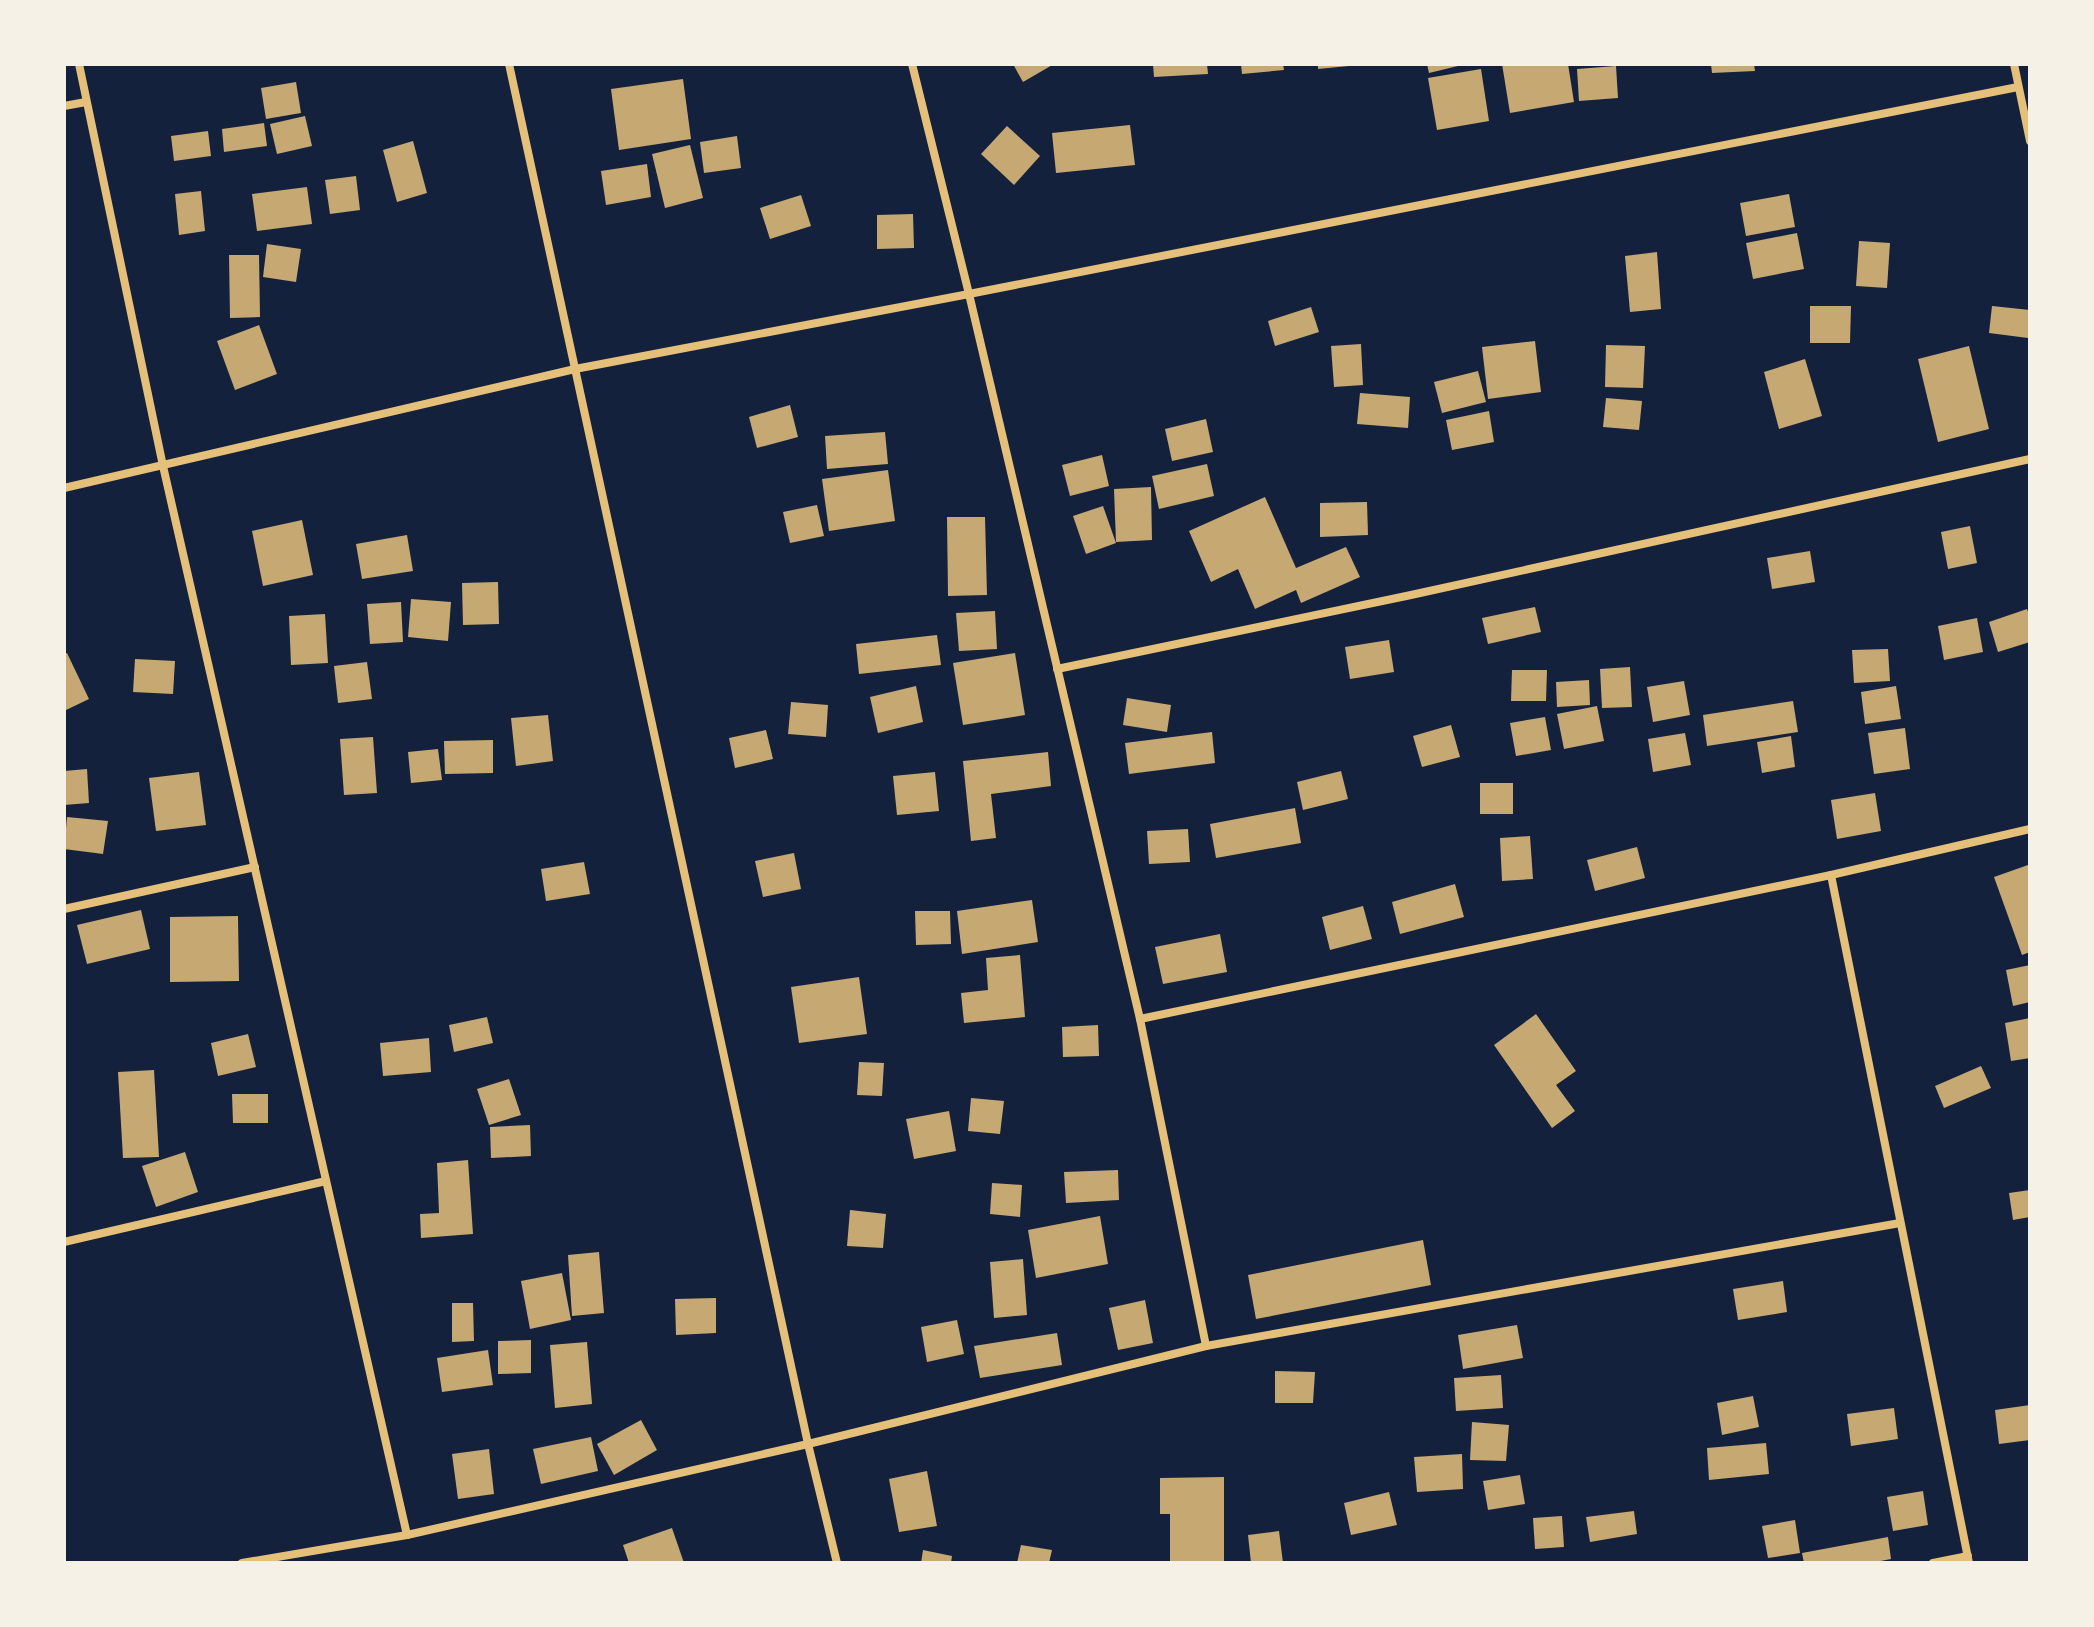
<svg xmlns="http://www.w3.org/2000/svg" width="2094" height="1627" viewBox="0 0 2094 1627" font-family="'IBM Plex Sans',sans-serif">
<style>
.building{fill:#c6a872}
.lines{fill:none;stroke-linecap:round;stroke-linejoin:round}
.minor{stroke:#e5c07b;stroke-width:8}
</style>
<rect width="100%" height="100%" fill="#14213d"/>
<g class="building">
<path d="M1013 64H1054L1023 82Z"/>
<path d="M1153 64H1207L1208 74 1154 77Z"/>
<path d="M1241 64H1283L1284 70 1242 74Z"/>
<path d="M1318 64H1349V66L1318 69Z"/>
<path d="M1427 64H1462V65L1429 73Z"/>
<path d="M1502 64H1568L1574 102 1510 113Z"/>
<path d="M1711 64H1754L1755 71 1712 73Z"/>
<path d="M1616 66 1618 98 1579 101 1577 69Z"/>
<path d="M1481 69 1489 121 1437 130 1428 78Z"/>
<path d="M683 79 691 139 619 150 611 89Z"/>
<path d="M296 82 301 113 266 119 261 88Z"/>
<path d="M305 116 312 146 277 154 270 124Z"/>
<path d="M264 123 267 146 224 152 222 129Z"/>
<path d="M1130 125 1135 165 1056 173 1052 133Z"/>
<path d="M1007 126 1040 156 1014 185 981 154Z"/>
<path d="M208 131 211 156 174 161 171 136Z"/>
<path d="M737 136 741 168 704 173 700 142Z"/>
<path d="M413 141 427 193 397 202 383 150Z"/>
<path d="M690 145 703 198 665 208 652 154Z"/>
<path d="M647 164 651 197 606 205 601 171Z"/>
<path d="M356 176 360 210 330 214 325 180Z"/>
<path d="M307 187 312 224 257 231 252 194Z"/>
<path d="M201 191 205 231 179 235 175 194Z"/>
<path d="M1789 194 1795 227 1746 236 1740 203Z"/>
<path d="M801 195 811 226 770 239 760 208Z"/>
<path d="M913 214 914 248 877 249V215Z"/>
<path d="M1797 233 1804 269 1753 279 1746 243Z"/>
<path d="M1859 241 1890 243 1887 288 1856 286Z"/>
<path d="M267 244 301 249 296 282 263 277Z"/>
<path d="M1657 252 1661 309 1630 312 1625 256Z"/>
<path d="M229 255H259L260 317 230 318Z"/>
<path d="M1810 306H1851L1850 343H1810Z"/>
<path d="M1992 306 2030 310 2028 338 1989 333Z"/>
<path d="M1311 307 1319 332 1275 346 1268 321Z"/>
<path d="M259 325 277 374 235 390 217 341Z"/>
<path d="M1535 341 1541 392 1488 399 1482 347Z"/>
<path d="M1361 344 1363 385 1334 387 1331 346Z"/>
<path d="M1606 345 1645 346 1643 388 1605 387Z"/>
<path d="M1969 346 1989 429 1938 442 1918 359Z"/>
<path d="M1805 359 1822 416 1779 429 1764 372Z"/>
<path d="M1478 371 1486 402 1442 413 1434 382Z"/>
<path d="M1360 393 1410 397 1408 428 1357 424Z"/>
<path d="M1606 398 1642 401 1639 430 1603 427Z"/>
<path d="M790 405 798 437 757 448 749 417Z"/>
<path d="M1489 411 1494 442 1452 450 1446 420Z"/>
<path d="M1206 419 1213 452 1172 461 1165 429Z"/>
<path d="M885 432 888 464 827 469 825 436Z"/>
<path d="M1102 455 1109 486 1070 496 1062 465Z"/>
<path d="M1207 464 1214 496 1159 509 1152 476Z"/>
<path d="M888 470 895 521 829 531 822 479Z"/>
<path d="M1151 487 1152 540 1116 542 1114 489Z"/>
<path d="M1265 497 1296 568 1346 547 1360 577 1301 603 1296 590 1255 609 1238 569 1211 582 1189 531Z"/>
<path d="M1367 502 1368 535 1320 537V503Z"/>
<path d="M817 505 824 536 790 543 783 512Z"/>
<path d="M1103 506 1116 543 1086 554 1073 516Z"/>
<path d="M947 517H985L987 595 948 596Z"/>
<path d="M302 520 313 575 263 586 252 531Z"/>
<path d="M1970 526 1977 563 1948 569 1941 532Z"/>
<path d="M407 535 413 571 362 579 356 544Z"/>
<path d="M1810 551 1815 582 1772 589 1767 558Z"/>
<path d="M498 582 499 624 463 625 462 583Z"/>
<path d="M411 599 451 602 448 641 408 637Z"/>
<path d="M401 602 403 642 370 644 367 604Z"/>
<path d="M1535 607 1541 632 1488 644 1482 618Z"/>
<path d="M2027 609 2030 617V642L1998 652 1989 622Z"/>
<path d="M995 611 997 649 959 651 956 613Z"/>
<path d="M325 614 328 663 291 665 289 616Z"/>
<path d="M1977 618 1983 652 1944 660 1938 626Z"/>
<path d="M937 635 941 665 859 674 856 644Z"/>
<path d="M1389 640 1394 672 1350 679 1345 647Z"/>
<path d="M1888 649 1890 681 1854 683 1852 650Z"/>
<path d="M67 653 89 699 64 711V654Z"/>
<path d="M1015 653 1025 715 963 725 953 663Z"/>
<path d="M135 659 175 661 173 694 133 692Z"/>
<path d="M367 662 372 699 338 703 334 666Z"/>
<path d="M1630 667 1632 707 1602 708 1600 669Z"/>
<path d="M1512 670H1547L1546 701H1511Z"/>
<path d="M1589 680 1590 705 1557 707 1556 682Z"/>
<path d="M1684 681 1690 715 1653 722 1647 687Z"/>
<path d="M916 686 923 722 878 733 870 697Z"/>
<path d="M1896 686 1901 719 1865 724 1861 692Z"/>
<path d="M1127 698 1171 705 1167 732 1123 725Z"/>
<path d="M1793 701 1798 732 1707 746 1703 715Z"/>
<path d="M791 702 828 705 826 737 788 734Z"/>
<path d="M1597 706 1604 741 1564 749 1557 714Z"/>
<path d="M548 715 553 761 516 766 511 718Z"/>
<path d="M1545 717 1551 750 1516 756 1510 723Z"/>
<path d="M1451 725 1460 757 1422 767 1413 736Z"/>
<path d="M1905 728 1910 769 1874 774 1868 733Z"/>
<path d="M766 730 773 759 735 768 729 738Z"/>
<path d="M1212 732 1215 763 1129 774 1125 743Z"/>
<path d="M1685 733 1691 765 1653 772 1648 739Z"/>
<path d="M1791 736 1795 767 1762 773 1757 742Z"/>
<path d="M373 737 377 793 344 795 340 739Z"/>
<path d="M493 740V773L445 774 444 741Z"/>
<path d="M438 749 442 780 411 783 408 752Z"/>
<path d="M1048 752 1051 786 991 794 996 838 971 841 963 761Z"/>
<path d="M87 769 89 803 64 805V771Z"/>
<path d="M1341 771 1348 799 1303 810 1297 782Z"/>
<path d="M199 772 206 825 156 831 149 778Z"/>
<path d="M935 772 939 811 897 815 893 776Z"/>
<rect x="1480" y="783" width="33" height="31"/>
<path d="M1875 793 1881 831 1837 839 1831 800Z"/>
<path d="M1295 808 1301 843 1216 858 1210 824Z"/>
<path d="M67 817 108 821 103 854 64 849Z"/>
<path d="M1188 829 1190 862 1149 864 1147 831Z"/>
<path d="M1530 836 1533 879 1502 881 1500 838Z"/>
<path d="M1637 847 1645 878 1595 891 1587 860Z"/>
<path d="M794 853 801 889 763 897 755 861Z"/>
<path d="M584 862 590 894 546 901 541 869Z"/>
<path d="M2028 865 2030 870V952L2022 955 1994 877Z"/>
<path d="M1455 884 1464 917 1400 934 1392 902Z"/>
<path d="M1032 900 1038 942 962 954 957 911Z"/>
<path d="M1363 906 1372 939 1330 950 1322 917Z"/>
<path d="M141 910 150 949 87 964 77 925Z"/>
<path d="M915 911H950L951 944 916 945Z"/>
<path d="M238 916 239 981 170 982V917Z"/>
<path d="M1220 934 1227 972 1163 984 1155 947Z"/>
<path d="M1020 955 1025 1017 964 1023 961 993 988 990 986 958Z"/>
<path d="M2030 965V1002L2013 1006 2006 970Z"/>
<path d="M859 977 867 1034 799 1043 791 987Z"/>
<path d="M1536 1014 1576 1071 1556 1085 1575 1111 1552 1128 1494 1045Z"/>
<path d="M487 1017 493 1043 454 1052 449 1025Z"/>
<path d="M2030 1018V1058L2011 1061 2005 1023Z"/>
<path d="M1098 1025 1099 1056 1063 1057 1062 1027Z"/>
<path d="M248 1034 256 1067 218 1076 211 1043Z"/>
<path d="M429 1038 431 1072 383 1076 380 1043Z"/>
<path d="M859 1062 884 1063 882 1096 857 1095Z"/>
<path d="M1981 1066 1991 1088 1944 1108 1935 1086Z"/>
<path d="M154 1070 159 1157 123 1158 118 1072Z"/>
<path d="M509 1079 521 1115 489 1125 477 1089Z"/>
<path d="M232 1094H268V1123H233Z"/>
<path d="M971 1098 1004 1101 1000 1134 968 1131Z"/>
<path d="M949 1111 956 1151 914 1159 906 1119Z"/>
<path d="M530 1125 531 1156 491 1158 490 1127Z"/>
<path d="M185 1152 198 1192 156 1207 142 1166Z"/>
<path d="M468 1160 473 1234 421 1238 420 1214 439 1213 437 1163Z"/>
<path d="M1118 1170 1119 1200 1066 1203 1064 1172Z"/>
<path d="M992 1183 1022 1185 1020 1217 990 1214Z"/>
<path d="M2030 1190V1217L2013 1220 2009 1193Z"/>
<path d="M850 1210 886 1214 883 1248 847 1246Z"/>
<path d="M1100 1216 1108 1264 1036 1278 1028 1230Z"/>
<path d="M1423 1240 1431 1285 1256 1319 1248 1275Z"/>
<path d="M599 1252 604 1313 572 1316 568 1255Z"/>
<path d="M1023 1259 1027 1315 994 1318 990 1262Z"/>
<path d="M562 1273 571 1320 530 1329 521 1281Z"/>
<path d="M1783 1281 1787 1312 1738 1320 1733 1289Z"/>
<path d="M716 1298V1333L676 1335 675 1299Z"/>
<path d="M1145 1300 1153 1343 1118 1350 1109 1308Z"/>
<path d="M452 1303H473L474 1341 452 1342Z"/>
<path d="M957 1320 964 1354 927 1362 921 1327Z"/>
<path d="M1517 1325 1523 1358 1463 1369 1458 1335Z"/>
<path d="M1057 1333 1062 1365 980 1378 974 1346Z"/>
<path d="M531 1340V1373L498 1374V1341Z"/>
<path d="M587 1342 592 1404 555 1408 550 1345Z"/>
<path d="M488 1350 493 1385 442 1392 437 1358Z"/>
<path d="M1275 1371 1315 1372 1313 1403H1275Z"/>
<path d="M1501 1375 1503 1408 1456 1411 1454 1378Z"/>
<path d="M1753 1396 1759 1427 1722 1435 1717 1403Z"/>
<path d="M2030 1405V1440L1999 1444 1995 1410Z"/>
<path d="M1894 1408 1898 1439 1851 1446 1847 1414Z"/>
<path d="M641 1420 657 1450 614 1475 597 1444Z"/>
<path d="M1472 1422 1509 1425 1506 1461 1470 1460Z"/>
<path d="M591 1437 598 1471 541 1484 533 1449Z"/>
<path d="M1766 1443 1769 1474 1709 1480 1707 1448Z"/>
<path d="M489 1449 494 1494 458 1499 452 1454Z"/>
<path d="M1462 1454 1463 1489 1417 1492 1414 1457Z"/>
<path d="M927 1471 937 1526 899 1532 889 1479Z"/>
<path d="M1520 1475 1525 1504 1488 1510 1483 1481Z"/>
<path d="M1224 1477V1563H1170V1514H1160V1478Z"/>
<path d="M1923 1491 1928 1525 1893 1531 1887 1497Z"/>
<path d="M1389 1492 1397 1525 1351 1535 1344 1503Z"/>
<path d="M1634 1511 1637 1534 1590 1542 1586 1517Z"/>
<path d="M1562 1516 1564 1547 1535 1549 1533 1518Z"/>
<path d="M1795 1520 1800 1553 1768 1558 1762 1526Z"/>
<path d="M672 1528 684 1563H629L623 1545Z"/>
<path d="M1279 1531 1283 1563H1251L1248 1535Z"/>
<path d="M1888 1537 1891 1559 1870 1563H1804L1802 1553Z"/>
<path d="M1021 1545 1052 1550 1049 1563H1017Z"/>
<path d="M923 1550 952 1556 951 1563H921Z"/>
</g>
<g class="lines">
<g class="minor">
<path d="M79 64 163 466 407 1535"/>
<path d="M509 64 808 1444 837 1563"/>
<path d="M912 64 969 294 1140 1019 1206 1346"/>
<path d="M2014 64 2030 141"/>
<path d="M64 106 86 102"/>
<path d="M64 488 575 369 969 294 2018 87"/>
<path d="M1057 669 1411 595 2030 459"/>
<path d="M1831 875 1969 1563"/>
<path d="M64 909 255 867"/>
<path d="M1140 1019 1831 875 2030 829"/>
<path d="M64 1242 326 1181"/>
<path d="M242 1563 407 1535 808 1444 1206 1346 1900 1223"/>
<path d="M1933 1563 1968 1556"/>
</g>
</g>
<rect width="2094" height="1627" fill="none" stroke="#f6f1e7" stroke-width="132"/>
</svg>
